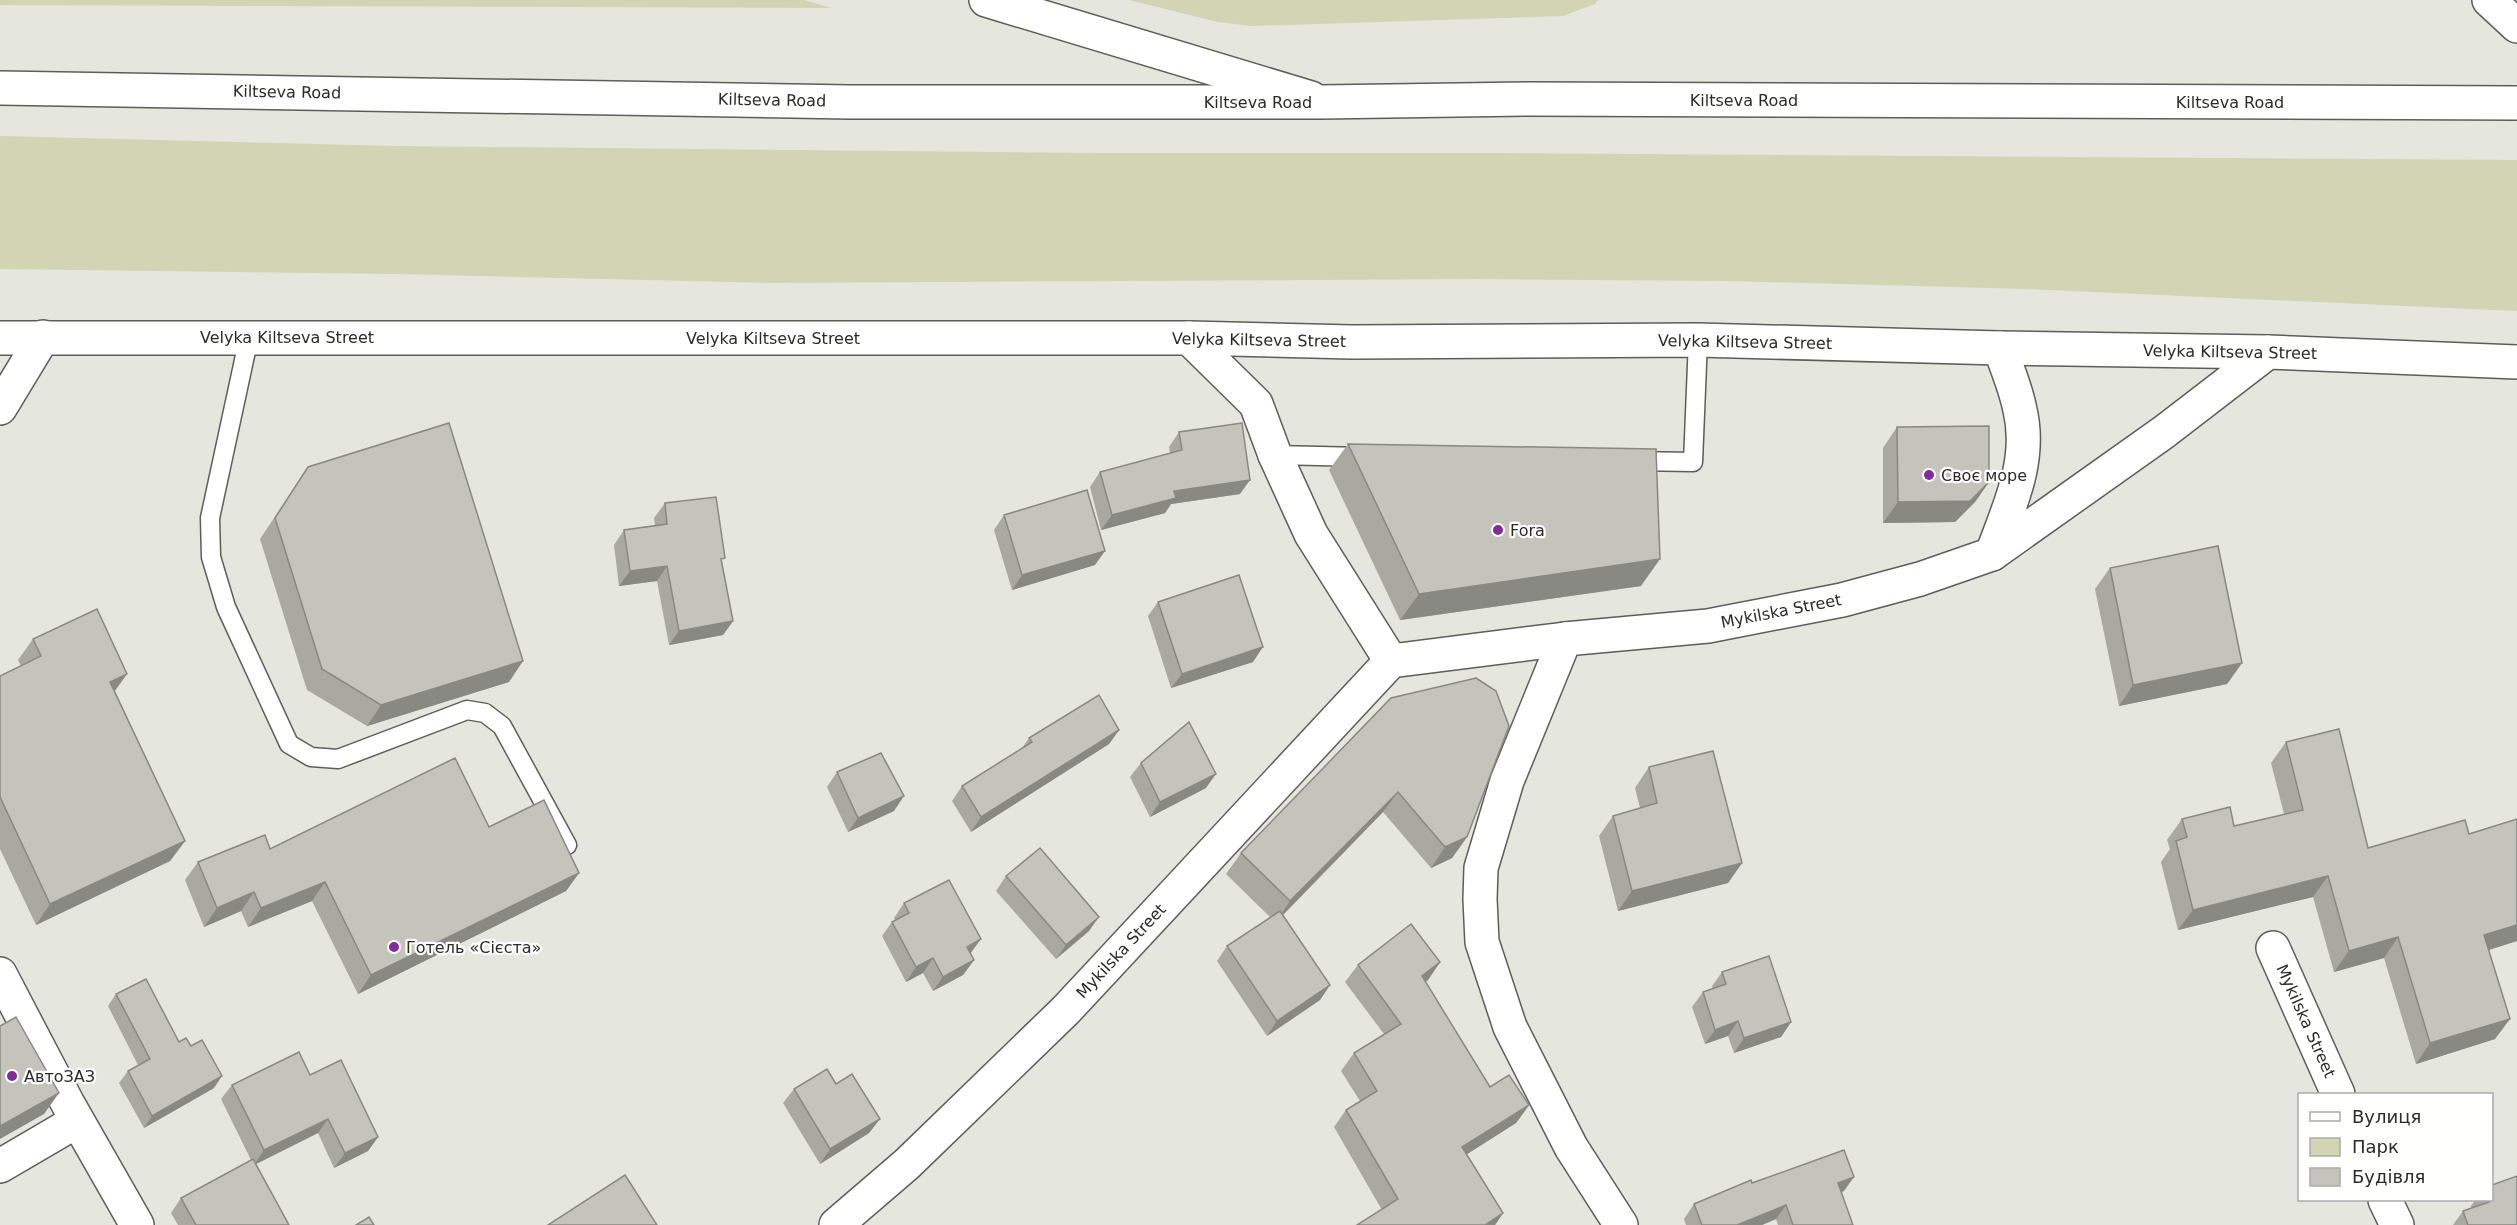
<svg xmlns="http://www.w3.org/2000/svg" width="2517" height="1225" viewBox="0 0 2517 1225" font-family="'DejaVu Sans',sans-serif">
<style>
.green{fill:#d3d4b4}
.lines{fill:none;stroke-linecap:round;stroke-linejoin:round}
.lane-casing{stroke:#5d5e56;stroke-width:21}
.street-casing{stroke:#5d5e56;stroke-width:36}
.secondary-casing{stroke:#5d5e56;stroke-width:36}
.highway-casing{stroke:#5d5e56;stroke-width:36}
.lane{stroke:#fff;stroke-width:18}
.street{stroke:#fff;stroke-width:33}
.secondary{stroke:#fff;stroke-width:33}
.highway{stroke:#fff;stroke-width:33}
.wall{fill:#a9a9a2}
.shaded-wall{fill:#898984}
.building{fill:#c4c4bc;stroke:#898984;stroke-width:1.5}
.poi-dot{fill:#822b99;stroke:#fffffe;stroke-width:2}
.labels{text-anchor:middle;dominant-baseline:central;stroke-width:4.5;stroke-linejoin:round;paint-order:stroke}
.street-label{font-size:16px;fill:#2a2a27;stroke:#fffffe}
.poi-label{font-size:16px;fill:#2a2a27;stroke:#fffffe;text-anchor:start}
</style>
<rect width="100%" height="100%" fill="#e5e6dd"/>
<g class="green">
<path d="M0 0H804L832 8 0 5Z"/>
<path d="M1129 0H1598L1595 4 1563 16 1251 26 1218 22Z"/>
<path d="M0 136 397 146 1098 153H1502L2517 160V311L2028 289 1727 281 1477 279 771 283 398 274 0 269Z"/>
</g>
<g class="lines">
<g class="lane-casing">
<g id="lane">
<path d="M249 337 210 518 211 557 226 607 289 744 311 757 338 759 467 710 485 713 502 726 567 845"/>
<path d="M1275 455 1363 457"/>
<path d="M1631 461 1693 462 1698 340"/>
</g>
</g>
<g class="street-casing">
<g id="street">
<path d="M0 408 43 337"/>
<path d="M1275 455 1311 534 1391 661"/>
<path d="M1992 554C2009 507 2032 461 2020 410 2016 389 2007 368 2000 348"/>
<path d="M1565 639 1507 781 1481 868 1480 899 1482 942 1510 1027 1571 1147 1621 1225"/>
<path d="M2273 948 2338 1094"/>
<path d="M0 974 68 1104 137 1225"/>
<path d="M0 1166 77 1121"/>
<path d="M2385 1200 2397 1225"/>
<path d="M836 1225 907 1164 1066 1010 1391 661 1565 639 1708 626 1842 600 1920 579 1992 554 2164 432 2268 352"/>
</g>
</g>
<g class="secondary-casing">
<g id="secondary">
<path d="M986 0 1311 98"/>
<path d="M2489 0 2517 26"/>
</g>
</g>
<g class="highway-casing">
<g id="highway">
<path d="M0 88 850 102H1321L1527 99 2517 103"/>
<path d="M0 338H1189L1352 342 1698 340 2000 348 2268 352 2517 362"/>
<path d="M1189 338 1256 404 1275 455"/>
</g>
</g>
<use href="#lane" class="lane"/>
<use href="#street" class="street"/>
<use href="#secondary" class="secondary"/>
<use href="#highway" class="highway"/>
</g>
<g class="wall">
<path d="M1897 427 1989 482 1975 502 1955 522 1883 523V448Z"/>
<path d="M1179 432 1240 494 1171 504 1165 513 1101 530 1090 487 1100 472 1170 453 1169 447Z"/>
<path d="M1348 444 1641 586 1400 620 1329 470Z"/>
<path d="M308 467 509 682 367 726 307 690 260 539Z"/>
<path d="M665 503 722 562 733 621 723 635 669 645 657 581 619 586 614 545 624 530 655 526 654 518Z"/>
<path d="M1004 515 1095 565 1012 590 994 530Z"/>
<path d="M2110 568 2242 663 2227 684 2119 706 2095 589Z"/>
<path d="M1158 602 1253 662 1171 688 1148 616Z"/>
<path d="M33 639 115 691 185 841 170 861 36 925 0 849V676L21 666 18 660Z"/>
<path d="M1391 698 1467 837 1452 858 1431 868 1383 812 1283 915 1330 985 1320 1000 1267 1036 1217 961 1227 946 1270 917 1226 874 1241 853Z"/>
<path d="M1119 730 1109 744 971 832 952 801 962 786 1022 748 1029 738Z"/>
<path d="M2286 742 2368 848 2469 834 2517 819V941L2489 950 2495 1039 2416 1064 2384 958 2334 972 2313 897 2178 930 2161 862 2170 849 2167 840 2182 819 2234 826 2284 814 2271 763Z"/>
<path d="M1141 763 1206 788 1150 817 1130 777Z"/>
<path d="M1649 767 1742 863 1728 883 1618 911 1599 836 1613 816 1640 808 1635 788Z"/>
<path d="M837 772 894 811 848 832 827 787Z"/>
<path d="M489 827 579 873 566 891 358 994 312 901 248 927 241 911 204 927 185 880 198 862 270 849Z"/>
<path d="M1006 876 1089 931 1056 959 996 891Z"/>
<path d="M904 903 970 954 974 960 963 975 933 991 923 973 906 982 882 936 892 922 895 920 894 918Z"/>
<path d="M1440 962 1428 980 1425 982 1490 1087 1529 1105 1516 1123 1467 1154 1503 1213 1495 1225H1357L1382 1210 1334 1127 1346 1110 1360 1101 1341 1071 1354 1053 1384 1034 1345 982 1358 965Z"/>
<path d="M1722 972 1791 1022 1781 1037 1734 1053 1728 1036 1705 1044 1692 1007 1703 992 1713 989 1712 986Z"/>
<path d="M116 994 179 1042 191 1046 214 1088 144 1128 119 1083 128 1071 138 1065 108 1006Z"/>
<path d="M310 1075 378 1137 368 1151 334 1168 318 1133 256 1164 289 1225H178L171 1213 181 1198 251 1160 221 1099 232 1085Z"/>
<path d="M836 1084 880 1119 869 1133 820 1164 783 1103 794 1089Z"/>
<path d="M1752 1183 1844 1191 1841 1192 1853 1225H1778L1776 1219 1762 1225H1686L1684 1219 1694 1204Z"/>
<path d="M2475 1200H2488L2517 1225H2453L2463 1211 2471 1208V1206Z"/>
</g>
<g class="shaded-wall">
<path d="M1250 480 1240 494 1171 504 1165 513 1101 530 1112 515 1174 491Z"/>
<path d="M1989 482 1975 502 1955 522 1883 523 1898 502Z"/>
<path d="M1105 551 1095 565 1012 590 1022 575Z"/>
<path d="M1660 559 1641 586 1400 620 1419 594Z"/>
<path d="M667 566 657 581 619 586 630 571Z"/>
<path d="M733 621 723 635 669 645 679 631Z"/>
<path d="M1263 647 1253 662 1171 688 1182 674Z"/>
<path d="M523 661 509 682 367 726 381 705Z"/>
<path d="M2242 663 2227 684 2119 706 2133 685Z"/>
<path d="M127 674 112 695 110 682Z"/>
<path d="M1119 730 1109 744 971 832 981 817Z"/>
<path d="M1216 774 1206 788 1150 817 1160 802Z"/>
<path d="M1398 792 1383 812 1276 922 1290 901Z"/>
<path d="M904 796 894 811 848 832 858 818Z"/>
<path d="M1467 837 1452 858 1431 868 1445 847Z"/>
<path d="M185 841 170 861 36 925 50 904Z"/>
<path d="M1742 863 1728 883 1618 911 1632 891Z"/>
<path d="M579 873 566 891 358 994 371 975Z"/>
<path d="M2328 876 2313 897 2178 930 2193 910Z"/>
<path d="M325 882 312 901 248 927 261 908Z"/>
<path d="M254 892 241 911 204 927 217 908Z"/>
<path d="M1099 917 1089 931 1056 959 1066 945Z"/>
<path d="M2517 925V941L2469 956 2484 935Z"/>
<path d="M2398 937 2384 958 2334 972 2349 951Z"/>
<path d="M981 939 970 954 967 947Z"/>
<path d="M933 958 923 973 906 982 916 967Z"/>
<path d="M974 960 963 975 933 991 943 977Z"/>
<path d="M1440 962 1428 980 1409 994 1422 976Z"/>
<path d="M1330 985 1320 1000 1267 1036 1277 1021Z"/>
<path d="M2510 1019 2495 1039 2416 1064 2430 1043Z"/>
<path d="M1738 1021 1728 1036 1705 1044 1715 1030Z"/>
<path d="M1791 1022 1781 1037 1734 1053 1744 1038Z"/>
<path d="M222 1076 214 1088 144 1128 152 1116Z"/>
<path d="M59 1093 44 1114 0 1139V1126Z"/>
<path d="M1529 1105 1516 1123 1450 1165 1462 1147Z"/>
<path d="M328 1119 318 1133 254 1165 264 1150Z"/>
<path d="M880 1119 869 1133 820 1164 830 1149Z"/>
<path d="M378 1137 368 1151 334 1168 345 1153Z"/>
<path d="M1854 1177 1844 1191 1828 1198 1838 1183Z"/>
<path d="M1786 1205 1776 1219 1762 1225H1737Z"/>
<path d="M1503 1213 1495 1225H1485Z"/>
</g>
<g class="building">
<path d="M449 423 523 661 381 705 322 669 275 518 308 467Z"/>
<path d="M1242 423 1250 480 1174 491 1176 498 1112 515 1100 472 1182 450 1179 432Z"/>
<path d="M1989 426V482L1970 501 1898 502 1897 427Z"/>
<path d="M1348 444 1656 449 1660 559 1419 594Z"/>
<path d="M1087 490 1105 551 1022 575 1004 515Z"/>
<path d="M716 497 725 558 721 559 733 621 679 631 667 566 630 571 624 530 667 524 665 503Z"/>
<path d="M2218 546 2242 663 2133 685 2110 568Z"/>
<path d="M1239 575 1263 647 1182 674 1158 602Z"/>
<path d="M97 609 127 674 110 682 185 841 50 904 0 797V676L41 656 33 639Z"/>
<path d="M1476 678 1496 691 1509 726 1467 837 1445 847 1398 792 1290 901 1241 853 1391 698Z"/>
<path d="M1099 695 1119 730 981 817 962 786 1032 742 1029 738Z"/>
<path d="M1189 722 1216 774 1160 802 1141 763Z"/>
<path d="M2339 729 2368 848 2465 820 2469 834 2517 819V925L2484 935 2510 1019 2430 1043 2398 937 2349 951 2328 876 2193 910 2176 841 2187 837 2182 819 2230 807 2234 826 2303 810 2286 742Z"/>
<path d="M1713 751 1742 863 1632 891 1613 816 1657 803 1649 767Z"/>
<path d="M881 753 904 796 858 818 837 772Z"/>
<path d="M455 758 489 827 544 800 579 873 371 975 325 882 261 908 254 892 217 908 198 862 265 835 270 849Z"/>
<path d="M1040 848 1099 917 1066 945 1006 876Z"/>
<path d="M949 880 981 939 967 947 974 960 943 977 933 958 916 967 892 922 909 913 904 903Z"/>
<path d="M1280 911 1330 985 1277 1021 1227 946Z"/>
<path d="M1411 924 1440 962 1422 976 1490 1087 1509 1075 1529 1105 1462 1147 1503 1213 1485 1225H1357L1398 1199 1346 1110 1377 1091 1354 1053 1401 1024 1358 965Z"/>
<path d="M1769 956 1791 1022 1744 1038 1738 1021 1715 1030 1703 992 1726 984 1722 972Z"/>
<path d="M146 979 179 1042 186 1038 191 1046 202 1040 222 1076 152 1116 128 1071 150 1059 116 994Z"/>
<path d="M16 1017 59 1093 0 1126V1026Z"/>
<path d="M299 1052 310 1075 341 1060 378 1137 345 1153 328 1119 264 1150 232 1085Z"/>
<path d="M827 1069 836 1084 852 1074 880 1119 830 1149 794 1089Z"/>
<path d="M1844 1150 1854 1177 1838 1183 1853 1225H1793L1786 1205 1737 1225H1702L1694 1204 1751 1180 1752 1183Z"/>
<path d="M253 1159 289 1225H196L181 1198Z"/>
<path d="M625 1175 657 1225H548Z"/>
<path d="M2517 1176V1225H2468L2463 1211 2489 1202 2488 1200H2492V1185Z"/>
<path d="M369 1217 374 1225H356Z"/>
</g>
<g class="poi-dot">
<circle cx="1929" cy="475" r="6"/>
<circle cx="1498" cy="530" r="6"/>
<circle cx="394" cy="947" r="6"/>
<circle cx="12" cy="1076" r="6"/>
</g>
<g class="labels">
<g class="street-label">
<text transform="translate(287 92) rotate(1)">Kiltseva Road</text>
<text transform="translate(772 100) rotate(1)">Kiltseva Road</text>
<text x="1744" y="100">Kiltseva Road</text>
<text x="1258" y="102">Kiltseva Road</text>
<text x="2230" y="102">Kiltseva Road</text>
<text x="287" y="337">Velyka Kiltseva Street</text>
<text x="773" y="338">Velyka Kiltseva Street</text>
<text transform="translate(1259 340) rotate(1)">Velyka Kiltseva Street</text>
<text transform="translate(1745 342) rotate(1)">Velyka Kiltseva Street</text>
<text transform="translate(2230 352) rotate(1)">Velyka Kiltseva Street</text>
<text transform="translate(1781 611) rotate(-11)">Mykilska Street</text>
<text transform="translate(1121 951) rotate(-47)">Mykilska Street</text>
<text transform="translate(2306 1021) rotate(66)">Mykilska Street</text>
</g>
<g class="poi-label">
<text x="1941" y="475">Своє море</text>
<text x="1510" y="530">Fora</text>
<text x="406" y="947">Готель «Сієста»</text>
<text x="24" y="1076">АвтоЗАЗ</text>
</g>
</g>
<rect x="2298" y="1093" width="195" height="108" fill="#fffffe" stroke="#aaaaa8" stroke-width="1.5"/>
<rect x="2310" y="1112" width="30" height="9" fill="#ffffff" stroke="#aaaaa8" stroke-width="1.5"/>
<text x="2352" y="1123" font-size="18" fill="#2a2a27">Вулиця</text>
<rect x="2310" y="1138" width="30" height="18" fill="#d3d4b4" stroke="#aaaaa8" stroke-width="1.5"/>
<text x="2352" y="1153" font-size="18" fill="#2a2a27">Парк</text>
<rect x="2310" y="1168" width="30" height="18" fill="#c4c4bc" stroke="#aaaaa8" stroke-width="1.5"/>
<text x="2352" y="1183" font-size="18" fill="#2a2a27">Будівля</text>
</svg>
